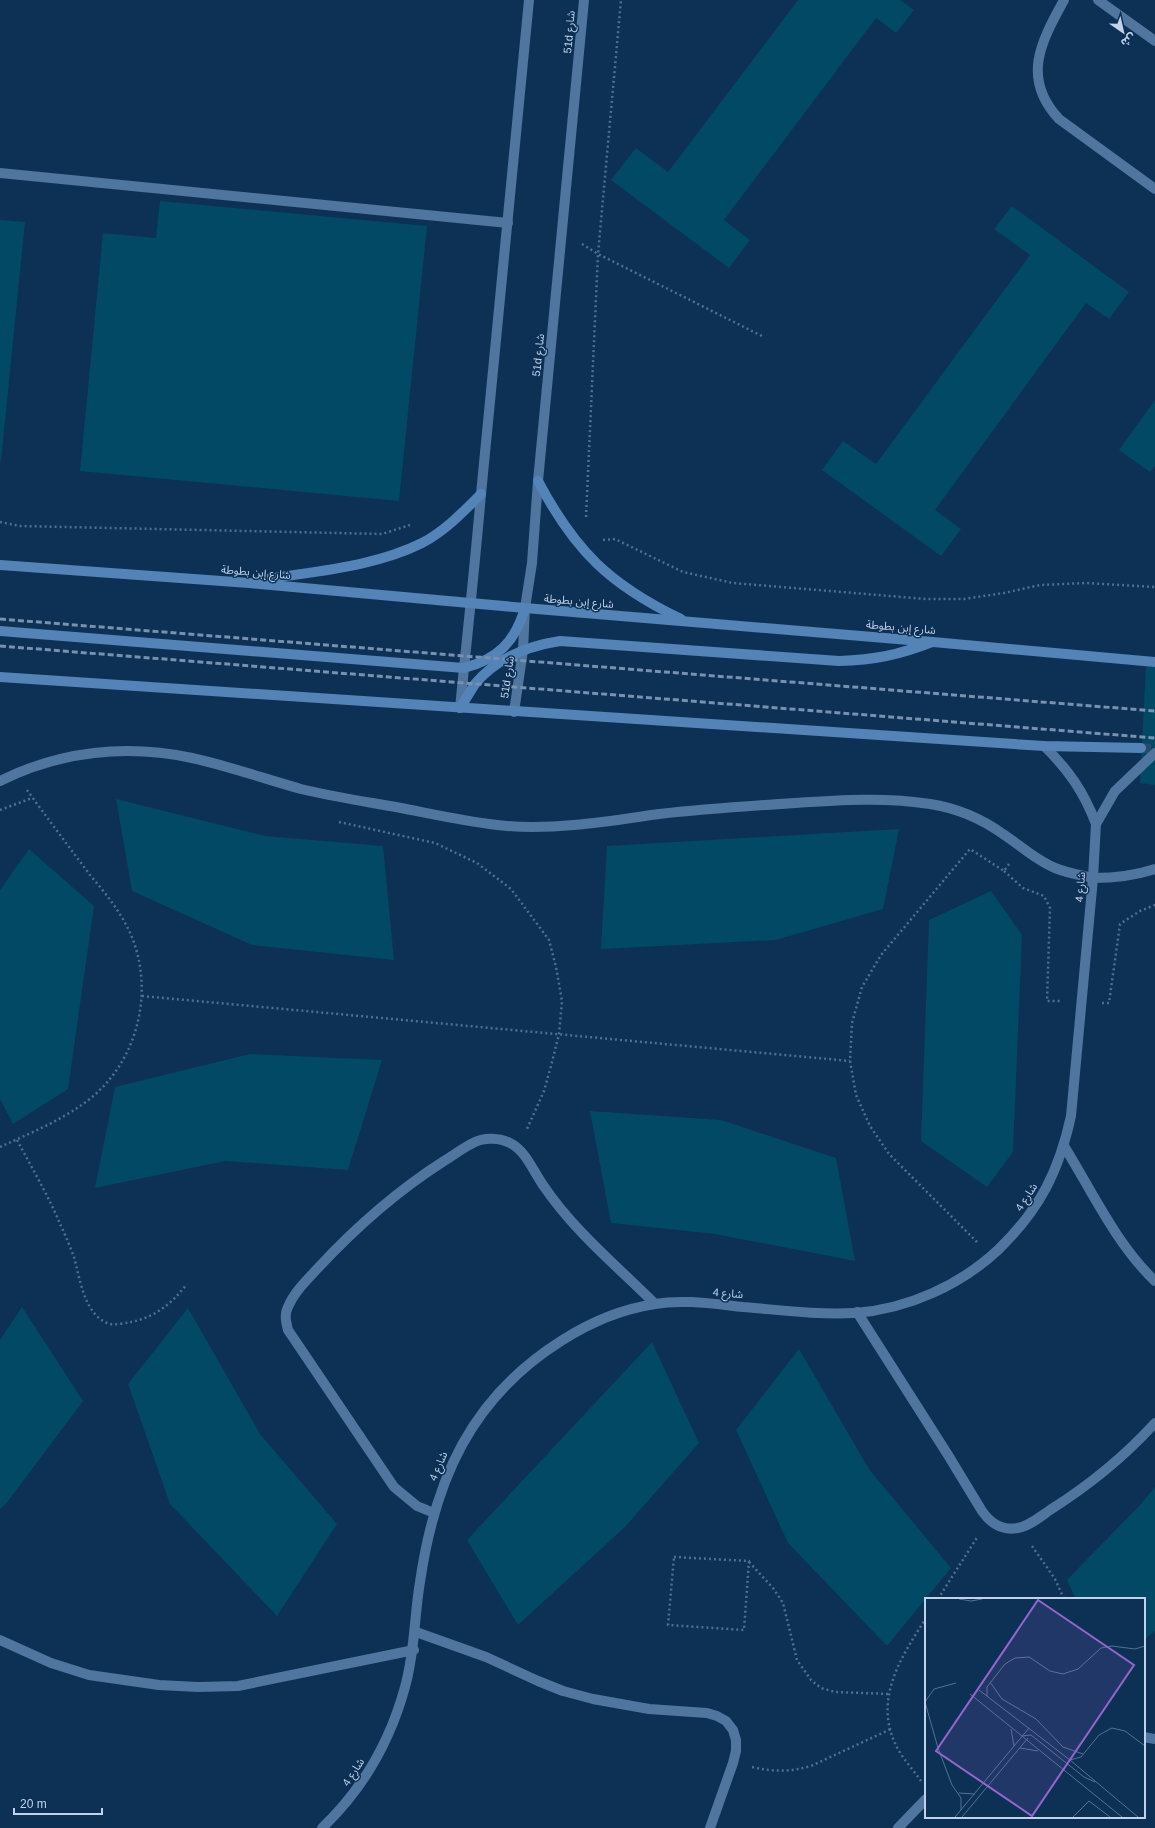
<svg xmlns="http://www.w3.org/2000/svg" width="1155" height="1828" viewBox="0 0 1155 1828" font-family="Helvetica,'Noto Sans Arabic',sans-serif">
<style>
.building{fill:#024965}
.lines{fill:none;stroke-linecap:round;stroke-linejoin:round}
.secondary-tunnel{stroke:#28486c;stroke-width:10;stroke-dasharray:10 5;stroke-linecap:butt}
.path{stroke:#516e8e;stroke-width:2.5;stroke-dasharray:2 3;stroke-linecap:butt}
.service{stroke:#50759f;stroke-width:10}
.minor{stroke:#50759f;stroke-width:10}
.tertiary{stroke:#50759f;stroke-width:10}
.secondary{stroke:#5483b8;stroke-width:10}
.rail{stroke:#7891ae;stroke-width:3;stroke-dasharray:6 3;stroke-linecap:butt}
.labels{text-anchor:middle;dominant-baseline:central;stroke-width:3;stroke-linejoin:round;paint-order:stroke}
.street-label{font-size:11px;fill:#c0d3eb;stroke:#0d3055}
.inset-road{fill:none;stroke:#557191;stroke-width:1}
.view{fill:#9366ce;fill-opacity:0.15;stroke:#9366ce;stroke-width:2}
.inset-edge{fill:none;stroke:#c0d3eb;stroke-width:2}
</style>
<rect width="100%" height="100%" fill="#0d3055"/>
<g class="building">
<path d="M798 0H900L914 10 896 33 876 18 724 220 750 240 729 268 611 180 636 148 668 172Z"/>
<path d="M160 201 427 226 399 501 80 471 103 233 156 238Z"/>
<path d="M1012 206 1129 292 1109 319 1086 303 935 510 961 529 941 556 822 470 843 441 876 464 1030 255 994 229Z"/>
<path d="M0 220 25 222 1 461H0Z"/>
<path d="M1155 400V466L1150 472 1119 450Z"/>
<path d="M1146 667H1155V785L1140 783Z"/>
<path d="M116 799 265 836 383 846 394 960 252 945 132 891Z"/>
<path d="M899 829 883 909 776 940 601 949 607 846Z"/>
<path d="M29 849 94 906 68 1089 13 1124 0 1099V890Z"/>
<path d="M991 891 1022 935 1013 1152 987 1187 921 1141 929 920Z"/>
<path d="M250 1054 382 1060 348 1170 225 1161 95 1188 115 1087Z"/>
<path d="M590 1111 721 1120 836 1158 855 1261 715 1234 611 1223Z"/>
<path d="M22 1307 83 1401 5 1505 0 1509V1340Z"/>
<path d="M188 1308 260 1434 337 1524 277 1616 170 1504 128 1384Z"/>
<path d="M652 1342 699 1443 625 1527 518 1625 467 1540Z"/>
<path d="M799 1349 869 1469 951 1568 887 1646 788 1543 736 1430Z"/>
<path d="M1155 1487V1631L1144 1640V1599H1076L1067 1580 1140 1505Z"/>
</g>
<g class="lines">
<path class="secondary-tunnel" d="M1141 748 1155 749"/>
<g class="path">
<path d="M582 244 598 254 762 336"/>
<path d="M586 517 598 254 621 0"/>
<path d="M0 522 20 526 382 534 410 525"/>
<path d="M603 540 615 539 683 572 733 583 926 599H964L1004 593 1040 585 1086 583 1155 587"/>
<path d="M0 810 32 798"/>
<path d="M339 822 435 843 477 863 511 889 549 940 556 967 562 1001 559 1034 551 1066 544 1091 527 1129"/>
<path d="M1004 871 1023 888 1044 896 1050 908 1047 1001H1061"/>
<path d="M142 996 850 1061"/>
<path d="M1102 1003H1109L1120 924 1140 911 1155 905"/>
<path d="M17 1140C32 1168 49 1197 61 1226 66 1236 70 1247 74 1257 80 1279 84 1313 107 1323 114 1326 124 1323 131 1322 156 1317 172 1303 187 1284"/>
<path d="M0 1147C28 1134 58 1122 83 1104 142 1063 160 977 121 916 112 901 101 888 90 875 69 847 48 819 27 790"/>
<path d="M977 1242 889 1154 870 1126 856 1095 850 1061 852 1023 862 987 881 955 970 849 1004 871 1009 864"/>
<path d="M1032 1546 1055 1579 1064 1599"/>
<path d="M674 1557 749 1561 744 1630 668 1625Z"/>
<path d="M749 1562 773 1588 783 1603 797 1660 811 1680 821 1688 835 1692 889 1694"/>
<path d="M938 1599 978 1536"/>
<path d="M752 1767C773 1772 790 1772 811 1766L891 1729"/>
<path d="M921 1781C914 1771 905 1761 899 1751 871 1702 900 1659 926 1618"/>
</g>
<g class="service">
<path d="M1064 0C1041 42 1021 78 1059 119L1155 189"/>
<path d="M0 173 508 223"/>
<path d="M1093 878C1115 878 1134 876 1155 869"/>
<path d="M1064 1146C1092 1191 1116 1244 1155 1281"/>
<path d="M857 1312 948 1455 982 1511C991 1524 1002 1531 1018 1528 1029 1526 1040 1517 1050 1510 1088 1486 1124 1457 1155 1423"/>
<path d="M434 1513 417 1506 394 1487 288 1330C286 1322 284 1314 288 1307 294 1292 307 1280 317 1269 355 1228 397 1191 444 1161 454 1155 464 1147 475 1142 485 1137 500 1138 510 1143 526 1151 533 1171 543 1185 573 1230 617 1266 655 1304"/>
<path d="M416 1632 486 1657 538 1681 563 1691 593 1699 649 1709 707 1713 717 1716 726 1721 733 1730 736 1740V1751L733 1763 710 1828"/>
<path d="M0 1640 51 1663 89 1675 159 1685 198 1687 238 1686 414 1650"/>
<path d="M1144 1737 1155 1739"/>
<path d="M898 1828 926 1799"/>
</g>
<g class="minor">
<path d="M1098 0 1155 41"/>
<path d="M1044 746C1068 769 1084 792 1096 824"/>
<path d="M0 781C60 751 127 744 192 758 229 766 265 779 301 789 334 797 368 802 401 808 437 815 472 823 507 826 558 830 609 821 659 814 704 809 749 806 795 803 839 800 886 797 930 804 956 808 982 819 1003 834 1020 845 1035 860 1055 868 1067 873 1080 875 1093 878"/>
<path d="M322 1828C363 1789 390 1742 405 1687 415 1652 414 1617 420 1582 435 1479 471 1398 561 1341 589 1323 622 1309 655 1304 683 1299 714 1304 743 1307 780 1310 818 1315 855 1313 908 1309 961 1285 999 1249 1040 1209 1059 1171 1071 1116L1093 878 1096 824 1115 791 1155 753"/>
</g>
<g class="tertiary">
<path d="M460 708C467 637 475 565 481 494L529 0"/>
<path d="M514 712 523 650 525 608 532 563 538 481 584 0"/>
</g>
<g class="secondary">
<path d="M538 481C575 551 610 585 681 619"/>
<path d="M0 565 249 583 525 608 933 642 1155 662"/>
<path d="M262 580C315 571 374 567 422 543 445 531 463 512 481 494"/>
<path d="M0 631 464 668C498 659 515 642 525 608"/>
<path d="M0 677 1044 746 1141 748"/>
<path d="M460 708C465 700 470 692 475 684 496 658 528 646 560 641L839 661C874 660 899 655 932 642"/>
</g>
<g class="rail">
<path d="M0 619 1155 711"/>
<path d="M0 646 1155 738"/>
</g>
</g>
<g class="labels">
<g class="street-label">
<text transform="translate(569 32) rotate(-85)">51d شارع</text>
<text transform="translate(538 355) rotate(-84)">51d شارع</text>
<text transform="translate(256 572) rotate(5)">شارع إبن بطوطة</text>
<text transform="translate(579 601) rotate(5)">شارع إبن بطوطة</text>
<text transform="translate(901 627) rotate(5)">شارع إبن بطوطة</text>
<text transform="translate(507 677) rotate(-82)">51d شارع</text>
<text transform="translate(1080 887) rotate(-85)">شارع 4</text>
<text transform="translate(1026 1197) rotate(-57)">شارع 4</text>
<text transform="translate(728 1293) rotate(5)">شارع 4</text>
<text transform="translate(438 1466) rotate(-67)">شارع 4</text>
<text transform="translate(353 1772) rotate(-57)">شارع 4</text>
</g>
</g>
<g transform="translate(925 1598)">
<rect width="220" height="220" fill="#0d3055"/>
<path class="inset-road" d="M34 1 46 3 57 1M65 84 77 101 111 121 138 149 158 156M31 85 9 91 0 104 13 150 27 187 36 200V212M54 92 145 162 213 219M45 96 197 219M62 98V89L80 66 90 60 104 59 125 73 138 76 153 71 176 50 187 48 210 51 220 48M86 131 89 148M97 138 106 137 159 179 170 184M95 150 113 153M145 162 156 159 174 137 187 130 200 133 220 148M34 195 50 196M30 219 104 130M37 219 103 140M148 219 164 203 185 219"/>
<path class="view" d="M113 2 209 67 107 218 11 153Z"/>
<rect width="220" height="220" class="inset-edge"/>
</g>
<g transform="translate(1123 32) rotate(146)" stroke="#0d3055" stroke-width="3" paint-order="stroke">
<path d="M0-3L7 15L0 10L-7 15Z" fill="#c0d3eb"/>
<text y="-6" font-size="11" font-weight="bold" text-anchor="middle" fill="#c0d3eb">ش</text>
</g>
<path d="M14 1808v6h88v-6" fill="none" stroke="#c0d3eb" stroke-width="2"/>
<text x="20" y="1808" font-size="12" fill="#c0d3eb" stroke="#0d3055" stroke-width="3" paint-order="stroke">20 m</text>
</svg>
